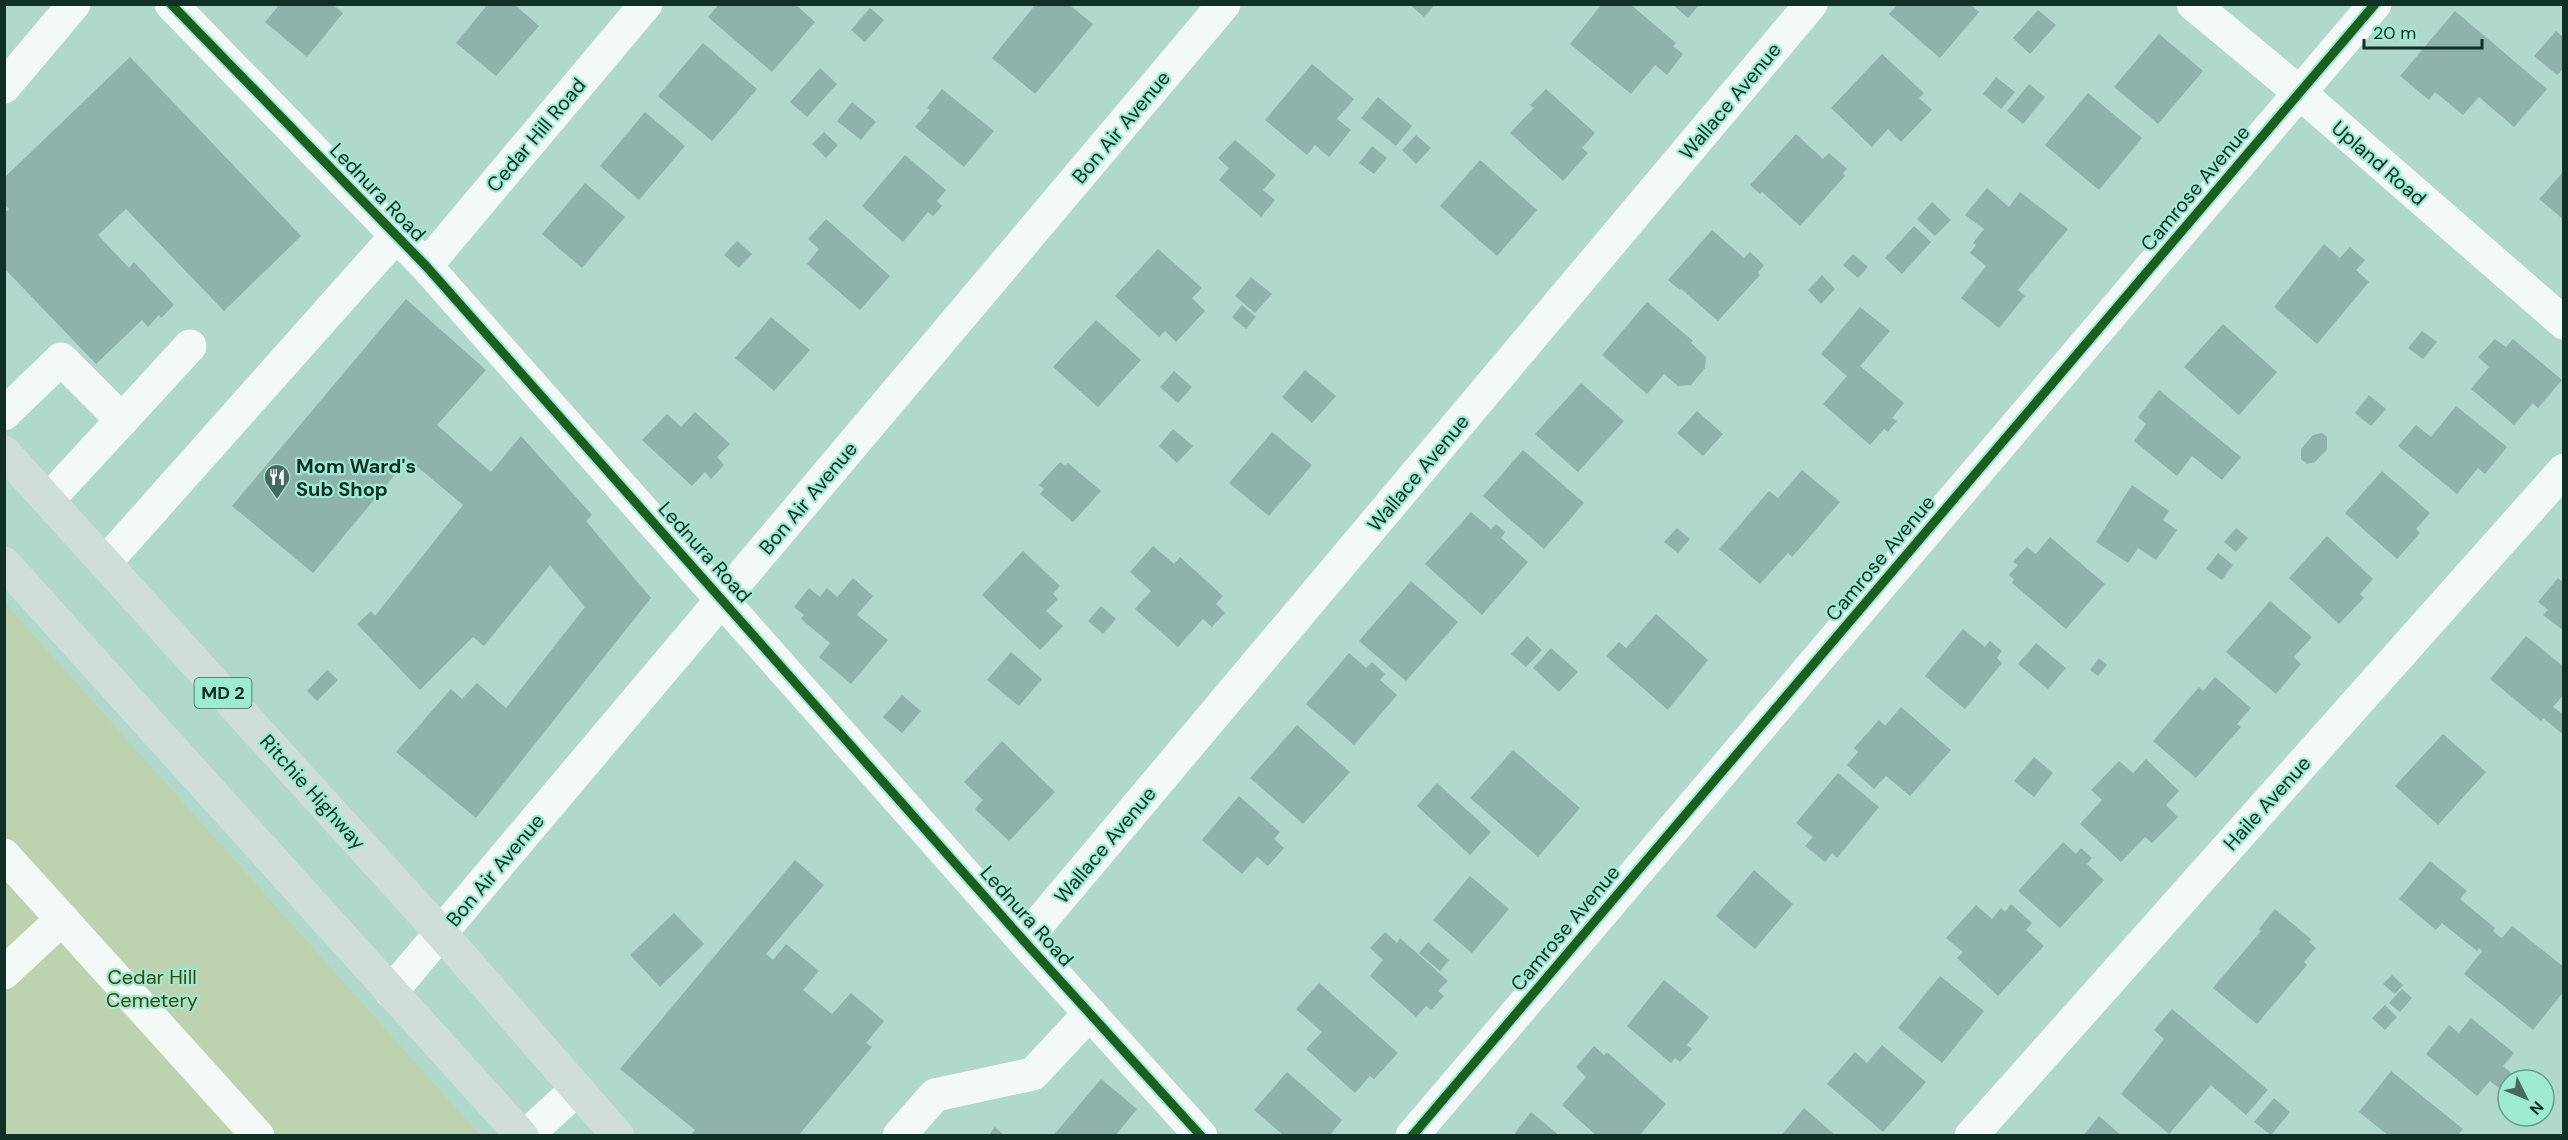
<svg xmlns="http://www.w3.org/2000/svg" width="2568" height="1140" viewBox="0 0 2568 1140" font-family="'DM Sans',sans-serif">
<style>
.green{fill:#bdd3af}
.building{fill:#8fb2ac}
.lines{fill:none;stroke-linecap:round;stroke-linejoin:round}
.minor{stroke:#f3f9f7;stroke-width:33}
.major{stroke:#d0deda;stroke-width:33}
.cycleway-casing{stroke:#9eead3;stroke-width:13}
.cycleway{stroke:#1b5e20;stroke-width:9}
.labels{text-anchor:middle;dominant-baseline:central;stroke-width:4.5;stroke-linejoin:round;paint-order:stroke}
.shield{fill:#9eead3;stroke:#3a675b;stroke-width:1.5}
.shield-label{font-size:18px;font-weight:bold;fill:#0f2f27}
.street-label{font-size:20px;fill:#0f2f27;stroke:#9eead3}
.poi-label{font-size:20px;font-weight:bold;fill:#0f2f27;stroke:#9eead3;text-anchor:start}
.park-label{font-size:20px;fill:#424600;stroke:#9eead3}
</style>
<rect width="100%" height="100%" fill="#b0d8cc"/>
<path class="green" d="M5 603 480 1135H5Z"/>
<g class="building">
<path d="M280 4H332L343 13 307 57 265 22Z"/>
<path d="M488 4H514L539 26 496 76 456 43Z"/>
<path d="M719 4H795L815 22 772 72 708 17Z"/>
<path d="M1036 4H1068L1093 24 1035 94 992 58Z"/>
<path d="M1409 4H1435L1424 17Z"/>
<path d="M1602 4H1630L1676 43 1673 46 1683 54 1667 75 1655 65 1631 94 1570 44Z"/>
<path d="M1672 4H1700L1688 18Z"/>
<path d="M1898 4H1970L1979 12 1940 58 1889 14Z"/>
<path d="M870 8 884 20 865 42 851 30Z"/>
<path d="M2038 10 2056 25 2030 54 2013 38Z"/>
<path d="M2455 11 2547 89 2514 127 2479 97 2463 115 2435 92 2429 100 2400 76Z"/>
<path d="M2556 31 2564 38V68L2557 75 2534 56Z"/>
<path d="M2159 34 2203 71 2158 124 2114 87Z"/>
<path d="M703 43 757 89 712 141 658 96Z"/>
<path d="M1882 54 1924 93 1919 98 1932 110 1901 142 1888 129 1872 147 1831 108Z"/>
<path d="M130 57 301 236 224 311 126 209 98 235 129 268 134 262 174 305 161 318 159 315 148 327 142 320 96 364 4 268V213L9 209 4 204V178Z"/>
<path d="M1312 64 1354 99 1337 119 1351 130 1329 157 1315 145 1307 155 1265 120Z"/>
<path d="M820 68 837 84 807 117 790 102Z"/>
<path d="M1996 77 2015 92 2001 109 1983 94Z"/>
<path d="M2029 84 2045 97 2023 124 2007 111Z"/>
<path d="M942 89 994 131 964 167 915 127 930 110 927 108Z"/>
<path d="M1546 89 1595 133 1582 148 1588 153 1563 181 1510 133 1534 108 1530 105Z"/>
<path d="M2088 93 2142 138 2099 190 2045 145Z"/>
<path d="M1378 97 1412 126 1396 146 1361 118Z"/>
<path d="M852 102 876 122 861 140 837 121Z"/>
<path d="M645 112 685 146 639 200 600 166Z"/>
<path d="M824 132 838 145 826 158 812 144Z"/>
<path d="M1796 134 1823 159 1829 153 1847 169 1843 173 1845 176 1800 226 1762 192 1760 194 1750 185Z"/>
<path d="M1416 135 1431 148 1416 164 1402 150Z"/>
<path d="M1235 140 1276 175 1263 190 1275 200 1261 217 1219 180 1229 168 1218 158Z"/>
<path d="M1372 146 1387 158 1374 174 1359 163Z"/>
<path d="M905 155 946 190 937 201 942 206 937 212 933 216 928 212 903 242 862 206Z"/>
<path d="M1480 160 1537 210 1497 256 1440 206Z"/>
<path d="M2564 171V220L2539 199Z"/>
<path d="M585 183 625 217 582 268 542 234Z"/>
<path d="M1987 188 2009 207 2020 192 2068 229 2018 290 2025 296 1999 328 1961 298 1986 266 1970 253 1976 245 1973 243 1984 229 1965 215Z"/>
<path d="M1932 202 1951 220 1935 236 1917 219Z"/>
<path d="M826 219 890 276 860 310 807 264 819 249 808 239Z"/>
<path d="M1914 226 1931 242 1902 274 1885 258Z"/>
<path d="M1712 230 1744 258 1750 252 1764 265 1758 273 1760 275 1718 321 1681 289 1680 290 1668 280Z"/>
<path d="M737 241 752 254 739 268 724 255Z"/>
<path d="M2324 244 2340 258 2350 247 2365 260 2356 270 2369 282 2317 344 2274 307Z"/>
<path d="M1158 249 1202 288 1192 298 1205 311 1176 342 1165 331 1159 337 1115 296Z"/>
<path d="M1853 254 1868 267 1858 278 1843 265Z"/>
<path d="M1822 275 1835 289 1821 304 1808 290Z"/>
<path d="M1251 277 1272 294 1255 313 1235 296Z"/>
<path d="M406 299 486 370 437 425 491 472 521 436 592 515 586 521 651 598 476 818 396 752 451 689 462 699 477 683 506 708 585 607 550 565 484 646 473 637 420 690 357 624 371 611 375 616 463 505 408 459 313 573 232 506Z"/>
<path d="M1647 302 1693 341 1691 343 1706 357 1705 368 1691 385 1678 386 1664 374 1647 394 1602 355Z"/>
<path d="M1242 305 1256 317 1246 329 1232 317Z"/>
<path d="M1860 307 1890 331 1860 366 1904 403 1892 418 1897 421 1891 428 1888 432 1884 429 1870 445 1823 404 1847 376 1821 354Z"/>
<path d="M771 317 810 350 774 391 735 358Z"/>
<path d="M1096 320 1141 360 1098 407 1053 367Z"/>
<path d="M2223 324 2277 372 2239 415 2184 367Z"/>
<path d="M2422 331 2437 342 2423 359 2408 348Z"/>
<path d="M2495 339 2506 347 2513 339 2562 380 2538 408 2533 403 2514 425 2471 389 2489 367 2478 357Z"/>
<path d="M1305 370 1336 396 1312 423 1282 397Z"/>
<path d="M1174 371 1192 387 1178 403 1160 387Z"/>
<path d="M1581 383 1624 421 1578 472 1535 434Z"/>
<path d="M2159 390 2241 457 2222 480 2192 456 2177 476 2134 441 2146 424 2138 417Z"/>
<path d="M2369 395 2386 409 2371 426 2355 413Z"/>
<path d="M2456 406 2507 447 2485 474 2478 468 2457 494 2398 446 2416 425 2431 437Z"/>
<path d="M1697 411 1723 434 1703 456 1677 433Z"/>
<path d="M695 412 730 444 717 457 724 465 711 479 705 472 692 486 642 440 667 414 681 427Z"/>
<path d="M1173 429 1193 446 1177 463 1159 446Z"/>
<path d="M1272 432 1312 465 1269 516 1229 483Z"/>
<path d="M2322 433 2327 437V449L2315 462 2307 464 2301 459V449L2313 435Z"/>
<path d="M1523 450 1584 503 1544 549 1483 496Z"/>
<path d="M1060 462 1065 466 1068 463 1101 491 1073 522 1040 494 1044 489 1039 485Z"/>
<path d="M1802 470 1840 502 1792 557 1788 553 1760 584 1719 549 1769 491 1778 498Z"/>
<path d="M2382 471 2430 513 2416 529 2420 533 2397 559 2345 513Z"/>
<path d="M2132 485 2169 511 2163 520 2177 530 2156 560 2138 548 2128 563 2096 542Z"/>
<path d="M1471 512 1491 529 1496 524 1505 532 1501 538 1528 562 1482 615 1425 564Z"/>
<path d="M1677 528 1690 539 1678 553 1664 542Z"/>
<path d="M2236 528 2248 538 2236 552 2224 542Z"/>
<path d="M2327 536 2373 579 2360 594 2364 598 2339 624 2289 578Z"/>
<path d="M2050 537 2105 584 2066 629 2012 583 2014 579 2009 575 2018 565 2013 562 2027 547 2036 554Z"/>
<path d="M1153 546 1174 564 1180 557 1223 596 1216 604 1225 613 1212 627 1203 619 1178 647 1135 609 1151 591 1130 572Z"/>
<path d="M1023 551 1060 586 1053 594 1058 599 1046 611 1063 626 1040 650 982 595Z"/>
<path d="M2218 553 2233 565 2222 580 2206 569Z"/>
<path d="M853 578 873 596 857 615 888 640 851 684 819 657 830 643 801 619 804 615 794 607 809 588 820 597 827 588 837 597Z"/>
<path d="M2558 578 2564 583V631L2543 615 2548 610 2538 602Z"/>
<path d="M1411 581 1458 622 1406 681 1359 641Z"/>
<path d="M2270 601 2312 637 2294 657 2301 664 2276 694 2226 652Z"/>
<path d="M1101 606 1116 619 1103 634 1088 621Z"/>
<path d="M1656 614 1708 660 1668 710 1606 656 1619 642 1626 648Z"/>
<path d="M1963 629 1985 647 1990 641 2002 651 1997 658 2002 663 1965 709 1925 676Z"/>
<path d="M1527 636 1542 650 1526 667 1511 654Z"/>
<path d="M2526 636 2564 667V694L2553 707 2564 715V735L2543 718 2541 721 2490 679Z"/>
<path d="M2036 643 2066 668 2048 689 2018 664Z"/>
<path d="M1551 648 1578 672 1559 692 1533 668Z"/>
<path d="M1011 652 1042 679 1019 706 987 680Z"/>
<path d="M1349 653 1366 668 1372 662 1385 674 1380 680 1397 695 1354 745 1306 704Z"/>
<path d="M2099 658 2107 665 2098 676 2090 670Z"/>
<path d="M327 670 338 680 317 701 307 691Z"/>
<path d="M2215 677 2251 708 2237 724 2241 727 2196 778 2153 741 2199 687 2203 691Z"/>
<path d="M902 695 921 711 902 733 883 717Z"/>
<path d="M1901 707 1951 750 1910 796 1886 776 1874 789 1847 765 1858 752 1854 748 1879 720 1885 726Z"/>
<path d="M1297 725 1350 772 1303 824 1250 778Z"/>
<path d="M2443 734 2486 772 2438 825 2395 786Z"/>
<path d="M1002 741 1055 792 1009 841 975 809 983 800 964 782Z"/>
<path d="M1513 750 1580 808 1538 857 1470 798Z"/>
<path d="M2034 757 2053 773 2034 797 2014 781Z"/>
<path d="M2146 759 2179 791 2166 805 2178 817 2152 843 2145 837 2121 862 2080 824 2102 800 2091 790 2119 761 2133 773Z"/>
<path d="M1838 773 1879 807 1837 858 1832 853 1825 862 1805 846 1813 837 1796 823Z"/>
<path d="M1437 783 1491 832 1470 855 1417 806Z"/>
<path d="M1239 796 1280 832 1274 839 1284 848 1268 866 1257 857 1242 874 1202 840Z"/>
<path d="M2063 842 2076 854 2081 848 2092 858 2087 864 2104 880 2060 928 2018 891Z"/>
<path d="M795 860 824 885 766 954 773 960 786 944 819 971 803 990 832 1014 851 993 884 1021 866 1043 872 1047 798 1136H695L692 1133 695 1130 620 1069Z"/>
<path d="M2430 861 2467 891 2460 899 2495 928 2493 931 2499 936 2502 938 2512 926 2564 967V991L2533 1030 2464 974 2482 951 2479 948 2477 951 2442 923 2436 930 2399 899Z"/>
<path d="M1754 870 1793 904 1755 949 1716 916Z"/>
<path d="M1470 876 1509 909 1472 953 1433 920Z"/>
<path d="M2011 904 2032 923 2026 930 2044 946 1998 996 1957 958 1963 952 1946 938 1976 905 1992 919 2001 908 2005 912Z"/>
<path d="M2275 909 2311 939 2309 942 2316 948 2304 962 2307 965 2257 1024 2213 988 2261 931 2259 929Z"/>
<path d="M674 913 704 944 660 987 630 955Z"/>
<path d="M1385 932 1397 943 1400 938 1448 981 1438 991 1444 996 1431 1010 1426 1006 1416 1017 1370 976 1383 960 1370 948Z"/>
<path d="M1428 942 1449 960 1440 971 1419 953Z"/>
<path d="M2392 975 2403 985 2395 994 2383 984Z"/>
<path d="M1940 976 1984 1011 1942 1063 1898 1028Z"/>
<path d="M1664 980 1709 1017 1687 1045 1692 1049 1680 1062 1675 1058 1671 1063 1627 1026Z"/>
<path d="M1319 983 1398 1053 1374 1079 1370 1076 1355 1093 1306 1049 1322 1032 1296 1009Z"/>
<path d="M2402 989 2412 998 2400 1012 2389 1003Z"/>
<path d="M2385 1005 2397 1017 2385 1030 2372 1018Z"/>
<path d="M2172 1009 2268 1090 2246 1115 2211 1085 2169 1134 2121 1094 2164 1039 2154 1030Z"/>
<path d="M2471 1018 2514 1053 2503 1066 2516 1077 2508 1080V1086L2504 1092 2490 1081 2477 1096 2426 1054 2449 1025 2459 1033Z"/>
<path d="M1882 1045 1926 1082 1883 1132 1827 1084 1855 1052 1867 1063Z"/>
<path d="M1594 1046 1604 1055 1607 1052 1666 1104 1639 1136H1597L1562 1105 1586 1077 1576 1067Z"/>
<path d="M2391 1071 2463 1129 2457 1136H2389L2359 1112Z"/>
<path d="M1287 1072 1342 1120 1329 1136H1284L1254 1110Z"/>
<path d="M1101 1079 1137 1109 1115 1136H1053Z"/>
<path d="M2274 1098 2290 1112 2271 1135 2254 1122Z"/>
<path d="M1804 1108 1836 1136H1781Z"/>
<path d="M1531 1112 1560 1136H1518L1515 1133Z"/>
<path d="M2099 1116 2122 1136H2083Z"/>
<path d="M995 1127 1005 1136H988Z"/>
</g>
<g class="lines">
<g class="minor">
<path d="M171 4 426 266 1024 941 1201 1136"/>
<path d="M2193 4 2300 93 2564 323"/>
<path d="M4 87 74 4"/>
<path d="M426 266 646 4"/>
<path d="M4 414 61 359 122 420 48 500"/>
<path d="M122 420 190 346"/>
<path d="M105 563 396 236"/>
<path d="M4 855 258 1136"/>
<path d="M1024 941 1811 4"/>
<path d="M4 973 62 919"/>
<path d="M391 992 1224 4"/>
<path d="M526 1136 577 1089"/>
<path d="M899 1136 935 1095 1033 1074 1090 1013"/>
<path d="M1412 1136 2375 4"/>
<path d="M1971 1136 2564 470"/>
</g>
<g class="major">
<path d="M4 452 441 933 618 1136"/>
<path d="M4 563 522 1136"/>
</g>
<g class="cycleway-casing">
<g id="cycleway">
<path d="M171 4 426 266 1024 941 1201 1136"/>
<path d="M1412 1136 2375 4"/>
</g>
</g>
<use href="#cycleway" class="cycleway"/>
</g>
<defs>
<g id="restaurant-pin" transform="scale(1.35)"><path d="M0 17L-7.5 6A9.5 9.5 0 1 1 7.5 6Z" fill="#476a61" stroke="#9eead3"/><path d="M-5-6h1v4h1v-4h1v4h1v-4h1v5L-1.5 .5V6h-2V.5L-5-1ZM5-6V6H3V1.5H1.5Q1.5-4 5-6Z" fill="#fff"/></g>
</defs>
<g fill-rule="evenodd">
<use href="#restaurant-pin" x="277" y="477"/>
</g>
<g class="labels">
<rect class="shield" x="194.5" y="678" width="57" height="30" rx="4.5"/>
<g class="shield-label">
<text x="223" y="693">MD 2</text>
</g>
<g class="street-label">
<text transform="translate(1730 101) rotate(-50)">Wallace Avenue</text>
<text transform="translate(1121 127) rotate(-50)">Bon Air Avenue</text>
<text transform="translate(536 135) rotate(-50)">Cedar Hill Road</text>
<text transform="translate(2379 163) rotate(41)">Upland Road</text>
<text transform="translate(2195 188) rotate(-50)">Camrose Avenue</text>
<text transform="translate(378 192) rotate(46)">Lednura Road</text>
<text transform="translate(1418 473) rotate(-50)">Wallace Avenue</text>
<text transform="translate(808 498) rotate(-50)">Bon Air Avenue</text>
<text transform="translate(705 552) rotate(48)">Lednura Road</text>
<text transform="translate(1880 558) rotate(-50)">Camrose Avenue</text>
<text transform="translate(313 792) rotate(48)">Ritchie Highway</text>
<text transform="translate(2267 803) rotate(-48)">Haile Avenue</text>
<text transform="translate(1105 845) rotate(-50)">Wallace Avenue</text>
<text transform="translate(495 870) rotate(-50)">Bon Air Avenue</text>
<text transform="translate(1027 916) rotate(48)">Lednura Road</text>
<text transform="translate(1565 928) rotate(-50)">Camrose Avenue</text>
</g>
<g class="poi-label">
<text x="296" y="466">Mom Ward's<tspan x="296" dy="23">Sub Shop</tspan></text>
</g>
<g class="park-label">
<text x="152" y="977">Cedar Hill<tspan x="152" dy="23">Cemetery</tspan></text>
</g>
</g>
<rect width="2568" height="1140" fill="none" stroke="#0f2f27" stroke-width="12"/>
<g transform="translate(2526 1098) rotate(133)"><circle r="28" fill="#9eead3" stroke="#659f8e" stroke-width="1.5"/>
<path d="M0-4.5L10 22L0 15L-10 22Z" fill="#476a61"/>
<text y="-9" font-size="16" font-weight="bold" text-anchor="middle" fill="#0f2f27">N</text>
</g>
<path d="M2364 39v9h118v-9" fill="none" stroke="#0f2f27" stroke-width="3"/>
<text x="2373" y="39" font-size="18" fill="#0f2f27" stroke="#9eead3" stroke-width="4.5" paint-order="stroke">20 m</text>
</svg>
